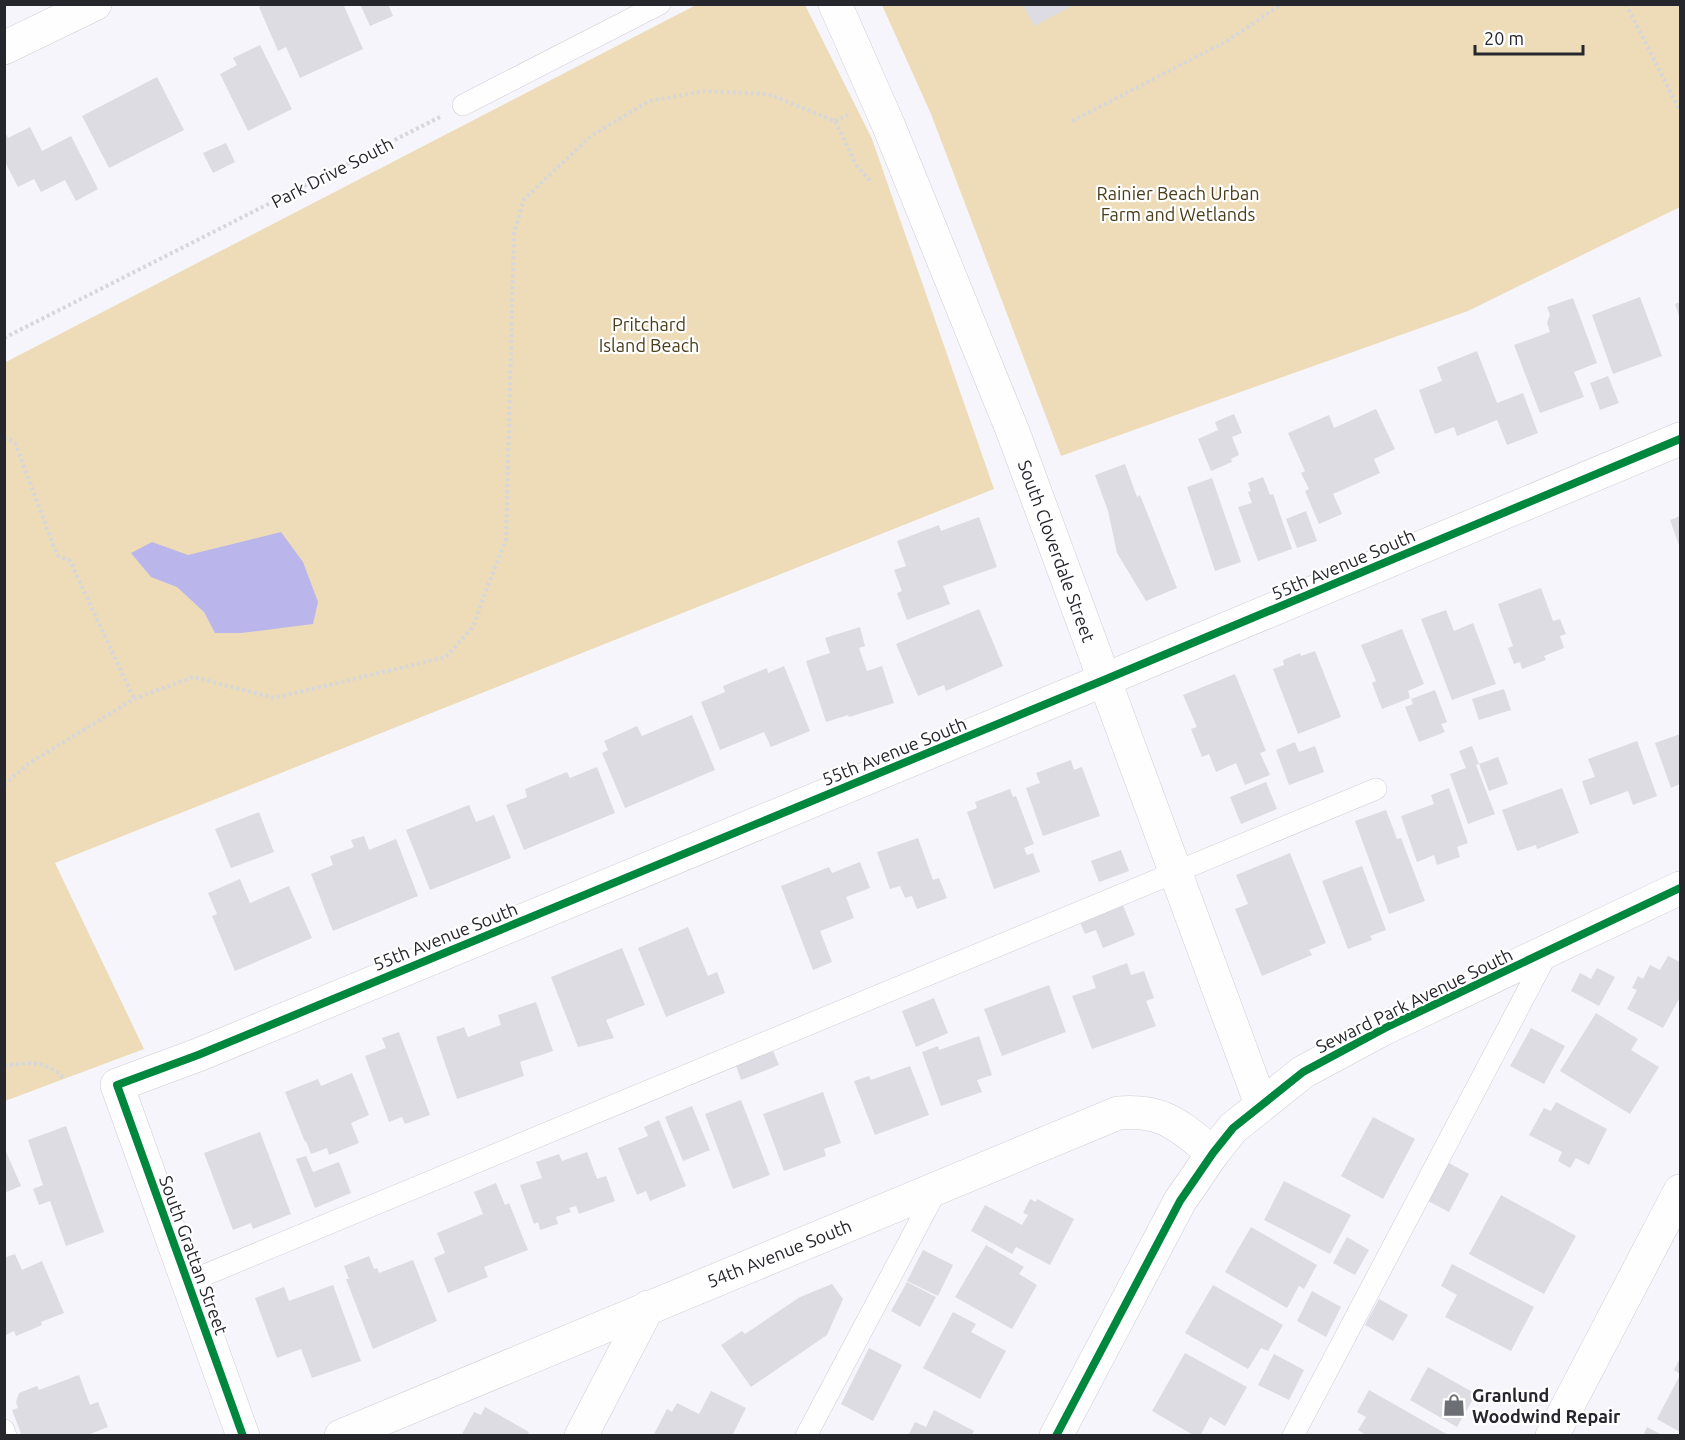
<svg xmlns="http://www.w3.org/2000/svg" width="1685" height="1440" viewBox="0 0 1685 1440" font-family="Ubuntu,sans-serif">
<style>
.green{fill:#eddcb7}
.water{fill:#bab6ec}
.building{fill:#dcdce2}
.lines{fill:none;stroke-linecap:round;stroke-linejoin:round}
.lane-casing{stroke:#ceced4;stroke-width:22}
.street-casing{stroke:#ceced4;stroke-width:34}
.secondary-casing{stroke:#ceced4;stroke-width:34}
.path{stroke:#d7d7da;stroke-width:4;stroke-dasharray:3 3;stroke-linecap:butt}
.lane{stroke:#fefefe;stroke-width:21}
.street{stroke:#fefefe;stroke-width:33}
.secondary{stroke:#fefefe;stroke-width:33}
.cycleway-casing{stroke:#fff;stroke-width:11}
.cycleway{stroke:#00873e;stroke-width:8}
.labels{text-anchor:middle;dominant-baseline:central;stroke-width:4.5;stroke-linejoin:round;paint-order:stroke}
.street-label{font-size:18px;fill:#26262d;stroke:#fff}
.park-label{font-size:18px;fill:#4b3d1a;stroke:#fff}
.poi-label{font-size:18px;font-weight:bold;fill:#26262d;stroke:#fff;text-anchor:start}
</style>
<rect width="100%" height="100%" fill="#f5f5fb"/>
<g class="green">
<path d="M696 5H805L872 139 994 489 55 863 144 1049 5 1101 4 363Z"/>
<path d="M882 5H1680V207L1468 311 1061 456 931 114Z"/>
</g>
<path class="water" d="M281 532 303 562 318 602 313 624 241 633H215L204 612 177 587 151 577 131 553 152 542 188 555Z"/>
<g class="building">
<path d="M264 4H343L363 49 300 78 286 47 278 51 259 7Z"/>
<path d="M360 4H388L393 16 370 26Z"/>
<path d="M1023 4H1076L1034 26Z"/>
<path d="M260 45 292 109 248 131 220 74 237 65 233 58Z"/>
<path d="M157 77 184 130 109 168 82 116Z"/>
<path d="M30 127 42 151 71 136 98 189 76 201 65 180 41 192 34 179 18 187 4 160V130L8 138Z"/>
<path d="M226 143 235 162 213 173 203 153Z"/>
<path d="M1640 297 1662 356 1613 374 1592 315Z"/>
<path d="M1573 298 1597 363 1574 372 1584 397 1540 413 1514 345 1550 332 1547 323 1550 315 1547 307Z"/>
<path d="M1680 302V319L1675 304Z"/>
<path d="M1477 351 1497 403 1523 393 1538 433 1507 445 1497 420 1457 436 1454 427 1435 434 1419 390 1442 381 1437 367Z"/>
<path d="M1608 376 1619 403 1600 410 1590 383Z"/>
<path d="M1376 409 1395 449 1374 459 1380 473 1333 494 1342 514 1319 524 1305 491 1309 489 1301 473 1305 471 1288 433 1329 415 1334 428Z"/>
<path d="M1234 414 1242 433 1232 437 1239 455 1231 459 1232 462 1211 471 1198 439 1218 430 1215 422Z"/>
<path d="M1125 464 1137 497 1140 495 1177 588 1146 601 1117 553 1108 511 1095 475Z"/>
<path d="M1263 477 1270 495 1273 494 1292 549 1258 561 1238 507 1252 503 1248 492 1251 491 1248 483Z"/>
<path d="M1212 478 1241 562 1215 571 1187 487Z"/>
<path d="M1306 511 1317 541 1297 548 1286 519Z"/>
<path d="M1680 516V548L1670 520Z"/>
<path d="M979 517 997 567 943 586 950 604 907 620 897 593 902 591 894 570 906 566 897 541 939 525 941 531Z"/>
<path d="M1541 588 1553 621 1560 619 1566 634 1560 636 1564 648 1544 656 1546 660 1522 669 1520 662 1514 664 1508 648 1513 646 1498 604Z"/>
<path d="M979 609 1003 666 946 691 944 685 918 696 896 644Z"/>
<path d="M1446 610 1454 631 1473 623 1496 684 1452 700 1421 619Z"/>
<path d="M860 627 865 646 859 648 867 671 882 666 894 703 849 717 848 715 826 722 806 661 830 653 825 638Z"/>
<path d="M1402 629 1424 684 1408 691 1410 698 1382 709 1372 683 1376 681 1361 645Z"/>
<path d="M1315 651 1341 717 1298 734 1273 669 1284 665 1283 660 1300 653 1301 656Z"/>
<path d="M784 666 810 731 771 747 764 732 720 750 701 702 725 692 723 686 767 668 768 673Z"/>
<path d="M1235 674 1266 751 1260 753 1270 775 1245 785 1236 763 1216 772 1209 754 1202 757 1191 729 1197 727 1183 695Z"/>
<path d="M1504 689 1511 710 1479 720 1472 699Z"/>
<path d="M1435 690 1447 722 1441 724 1445 732 1419 742 1405 707 1413 704 1411 699Z"/>
<path d="M692 715 715 770 625 808 602 753 608 750 604 741 637 726 642 736Z"/>
<path d="M1680 734V784L1671 788 1655 743Z"/>
<path d="M1637 741 1657 796 1633 805 1628 791 1590 805 1582 781 1595 777 1588 759Z"/>
<path d="M1295 742 1299 752 1315 746 1324 772 1289 785 1276 750Z"/>
<path d="M1472 746 1479 764 1476 765 1495 814 1468 824 1450 774 1466 768 1459 751Z"/>
<path d="M1498 757 1508 784 1489 791 1479 764Z"/>
<path d="M1071 760 1074 770 1082 767 1100 816 1043 836 1026 788 1040 783 1036 773Z"/>
<path d="M597 767 615 813 524 850 506 805 527 797 525 789 567 772 570 778Z"/>
<path d="M1266 782 1277 809 1241 824 1230 797Z"/>
<path d="M1449 788 1468 843 1457 847 1460 857 1437 865 1434 855 1417 862 1401 816 1434 804 1431 795Z"/>
<path d="M1562 788 1579 833 1537 849 1536 845 1517 851 1502 810Z"/>
<path d="M1010 789 1013 797 1016 796 1034 844 1024 848 1027 855 1033 853 1040 872 994 889 967 812 977 808 975 802Z"/>
<path d="M469 805 476 822 494 815 511 858 430 890 406 830Z"/>
<path d="M1386 810 1397 839 1401 838 1425 901 1389 914 1355 821Z"/>
<path d="M259 812 274 852 231 868 215 829Z"/>
<path d="M364 836 369 850 396 839 418 896 333 931 311 874 333 865 330 856 354 847 351 840Z"/>
<path d="M918 838 933 880 939 878 947 898 917 909 912 896 905 898 900 886 890 889 877 852Z"/>
<path d="M1121 850 1129 871 1099 882 1091 861Z"/>
<path d="M1290 853 1326 943 1309 950 1312 955 1262 976 1235 909 1248 904 1236 875Z"/>
<path d="M860 862 870 888 846 897 854 918 820 931 832 962 813 970 781 886 829 867 832 873Z"/>
<path d="M1362 866 1386 930 1370 936 1372 940 1348 949 1322 881Z"/>
<path d="M240 879 250 903 289 886 312 938 235 971 212 916 217 914 208 893Z"/>
<path d="M1120 898 1135 935 1103 948 1096 930 1085 934 1079 920Z"/>
<path d="M688 927 708 976 717 972 725 993 666 1017 638 948Z"/>
<path d="M622 948 645 1005 606 1020 614 1038 578 1047 551 977Z"/>
<path d="M1668 956 1680 962V997L1663 1028 1627 1009 1637 990 1632 988 1638 976 1643 979 1650 965 1660 970Z"/>
<path d="M1127 963 1131 975 1144 971 1154 998 1146 1001 1156 1026 1092 1049 1072 996 1096 988 1092 976Z"/>
<path d="M1597 968 1615 977 1599 1006 1571 991 1580 973 1591 979Z"/>
<path d="M1049 985 1066 1032 1002 1056 984 1009Z"/>
<path d="M934 998 948 1033 916 1047 902 1011Z"/>
<path d="M536 1002 553 1051 520 1062 524 1076 457 1099 436 1037 464 1027 468 1037 501 1025 498 1015Z"/>
<path d="M1596 1013 1638 1039 1631 1050 1659 1067 1630 1114 1560 1071Z"/>
<path d="M1531 1028 1565 1046 1544 1084 1510 1066Z"/>
<path d="M399 1032 430 1115 405 1124 402 1117 389 1122 365 1056 386 1048 382 1038Z"/>
<path d="M979 1036 992 1075 977 1080 982 1092 941 1106 922 1052 938 1046 939 1050Z"/>
<path d="M771 1046 779 1065 741 1080 733 1057Z"/>
<path d="M910 1066 929 1115 875 1135 854 1081 869 1076 871 1080Z"/>
<path d="M352 1073 369 1115 351 1123 359 1143 329 1155 327 1148 311 1154 306 1141 305 1142 285 1092 318 1079 321 1086Z"/>
<path d="M823 1092 841 1143 824 1149 826 1156 784 1171 763 1114Z"/>
<path d="M741 1100 770 1175 733 1189 705 1114Z"/>
<path d="M1556 1102 1607 1129 1589 1165 1576 1158 1570 1168 1558 1161 1562 1152 1529 1135 1544 1108 1551 1111Z"/>
<path d="M692 1106 710 1150 683 1161 665 1117Z"/>
<path d="M1373 1117 1415 1139 1383 1199 1341 1176Z"/>
<path d="M659 1120 686 1186 650 1201 646 1191 637 1195 618 1148 648 1136 644 1127Z"/>
<path d="M66 1126 104 1232 66 1246 50 1201 39 1205 33 1189 43 1185 28 1140Z"/>
<path d="M260 1132 291 1214 253 1229 251 1223 233 1230 204 1153Z"/>
<path d="M4 1147 21 1186 4 1193Z"/>
<path d="M587 1152 597 1179 606 1176 615 1201 579 1214 576 1206 569 1208 571 1212 556 1217 558 1224 540 1230 538 1222 534 1224 520 1185 542 1178 536 1162 559 1154 562 1161Z"/>
<path d="M306 1156 313 1172 339 1162 351 1193 315 1208 296 1159Z"/>
<path d="M1447 1162 1469 1174 1449 1212 1426 1200Z"/>
<path d="M1284 1181 1351 1215 1330 1254 1264 1220Z"/>
<path d="M496 1183 505 1205 509 1203 528 1250 484 1267 488 1277 448 1293 434 1258 445 1253 437 1233 483 1214 474 1192Z"/>
<path d="M1501 1195 1576 1236 1544 1294 1469 1254Z"/>
<path d="M1030 1199 1036 1202 1037 1199 1074 1219 1050 1265 1016 1247 1012 1254 971 1231 985 1205 1022 1225 1028 1215 1023 1213Z"/>
<path d="M1251 1227 1317 1265 1304 1289 1299 1286 1287 1308 1225 1272Z"/>
<path d="M1347 1237 1369 1250 1355 1275 1333 1263Z"/>
<path d="M986 1245 1024 1267 1019 1274 1037 1285 1012 1329 955 1297Z"/>
<path d="M923 1250 953 1265 938 1296 907 1281Z"/>
<path d="M15 1254 22 1270 42 1261 64 1313 41 1322 42 1325 16 1336 14 1331 4 1336V1258Z"/>
<path d="M369 1256 374 1269 377 1268 379 1273 413 1260 437 1321 373 1349 346 1279H349L344 1266Z"/>
<path d="M1452 1264 1534 1307 1511 1351 1445 1317 1457 1295 1441 1286Z"/>
<path d="M907 1282 936 1297 920 1327 891 1311Z"/>
<path d="M832 1284 843 1299 827 1335 751 1387 721 1345 742 1331 745 1334 800 1297Z"/>
<path d="M333 1285 361 1361 312 1378 301 1349 277 1358 255 1298 284 1287 289 1301Z"/>
<path d="M1213 1285 1283 1325 1268 1351 1261 1348 1248 1369 1185 1333Z"/>
<path d="M1312 1291 1341 1307 1326 1337 1297 1321Z"/>
<path d="M1379 1299 1408 1315 1393 1341 1365 1325Z"/>
<path d="M953 1312 976 1324 971 1332 1006 1351 980 1399 923 1368Z"/>
<path d="M869 1348 902 1365 873 1421 841 1404Z"/>
<path d="M1185 1353 1247 1387 1225 1426 1210 1417 1200 1436H1195L1152 1411Z"/>
<path d="M1274 1354 1304 1370 1289 1400 1258 1385Z"/>
<path d="M1680 1358V1374L1674 1370Z"/>
<path d="M1428 1367 1476 1394 1457 1427 1410 1400Z"/>
<path d="M79 1375 90 1405 98 1402 108 1427 85 1436 81 1434 22 1436 12 1410 18 1408 16 1402 19 1393 37 1386 39 1390Z"/>
<path d="M1680 1375V1432L1657 1419Z"/>
<path d="M1369 1390 1450 1436H1368L1358 1430 1366 1417 1357 1412Z"/>
<path d="M711 1391 746 1408 732 1436H653L667 1409 672 1412 677 1403 699 1414Z"/>
<path d="M485 1407 529 1432 527 1436H461L474 1412 481 1415Z"/>
<path d="M934 1410 974 1431 971 1436H908L915 1422 926 1427Z"/>
<path d="M1647 1427 1664 1436H1643Z"/>
</g>
<g class="lines">
<g class="lane-casing">
<g id="lane">
<path d="M463 105 660 4"/>
<path d="M188 1282 1376 789"/>
<path d="M4 1430 6 1436"/>
<path d="M806 1436 937 1189"/>
<path d="M1293 1436 1549 950"/>
</g>
</g>
<g class="street-casing">
<g id="street">
<path d="M835 4 888 124 1013 432 1261 1104"/>
<path d="M4 48 95 4"/>
<path d="M243 1436 117 1085 198 1055 1104 680 1680 439"/>
<path d="M341 1436 1118 1113C1164 1109 1179 1126 1213 1153"/>
<path d="M581 1436 648 1307"/>
<path d="M1552 1436 1680 1191"/>
</g>
</g>
<g class="secondary-casing">
<path id="secondary" d="M1056 1436 1180 1201 1213 1153 1233 1128 1303 1072 1385 1028 1680 888"/>
</g>
<g class="path">
<path d="M1626 4 1680 111"/>
<path d="M835 121 848 115"/>
<path d="M1072 121 1227 41 1282 4"/>
<path d="M4 338 440 117"/>
<path d="M4 437 15 443 57 555 70 561 134 699"/>
<path d="M4 785 28 764 134 699 193 677 274 698 446 657 473 627 488 585 506 540 514 233 524 199 591 136 649 101 705 91 768 94 835 121 857 166 872 183"/>
<path d="M4 1066C30 1062 44 1060 64 1078"/>
</g>
<use href="#lane" class="lane"/>
<use href="#street" class="street"/>
<use href="#secondary" class="secondary"/>
<g class="cycleway-casing">
<g id="cycleway">
<path d="M243 1436 117 1085 198 1055 1104 680 1680 439"/>
<path d="M1056 1436 1180 1201 1213 1153 1233 1128 1303 1072 1385 1028 1680 888"/>
</g>
</g>
<use href="#cycleway" class="cycleway"/>
</g>
<defs>
<g id="shop-bare" transform="scale(1.8)"><path d="M-5-2.5h2.3a2.7 3.5 0 0 1 5.4 0H5L5.5 6h-11ZM-1.5-2.5h3a1.5 2.3 0 0 0-3 0Z" fill="#6e6e75" stroke="#fff" stroke-width="2.5" paint-order="stroke"/></g>
</defs>
<g fill-rule="evenodd">
<use href="#shop-bare" x="1454" y="1405"/>
</g>
<g class="labels">
<g class="street-label">
<text transform="translate(332 172) rotate(-27)">Park Drive South</text>
<text transform="translate(1057 551) rotate(70)">South Cloverdale Street</text>
<text transform="translate(1343 564) rotate(-23)">55th Avenue South</text>
<text transform="translate(894 751) rotate(-22)">55th Avenue South</text>
<text transform="translate(445 936) rotate(-22)">55th Avenue South</text>
<text transform="translate(1414 1000) rotate(-26)">Seward Park Avenue South</text>
<text transform="translate(779 1253) rotate(-22)">54th Avenue South</text>
<text transform="translate(194 1255) rotate(70)">South Grattan Street</text>
</g>
<g class="park-label">
<text x="1178" y="193">Rainier Beach Urban<tspan x="1178" dy="21">Farm and Wetlands</tspan></text>
<text x="649" y="324">Pritchard<tspan x="649" dy="21">Island Beach</tspan></text>
</g>
<g class="poi-label">
<text x="1472" y="1395">Granlund<tspan x="1472" dy="21">Woodwind Repair</tspan></text>
</g>
</g>
<rect width="1685" height="1440" fill="none" stroke="#26262d" stroke-width="12"/>
<path d="M1475 45v9h108v-9" fill="none" stroke="#26262d" stroke-width="3"/>
<text x="1484" y="45" font-size="18" fill="#26262d" stroke="#ffffff" stroke-width="4.5" paint-order="stroke">20 m</text>
</svg>
